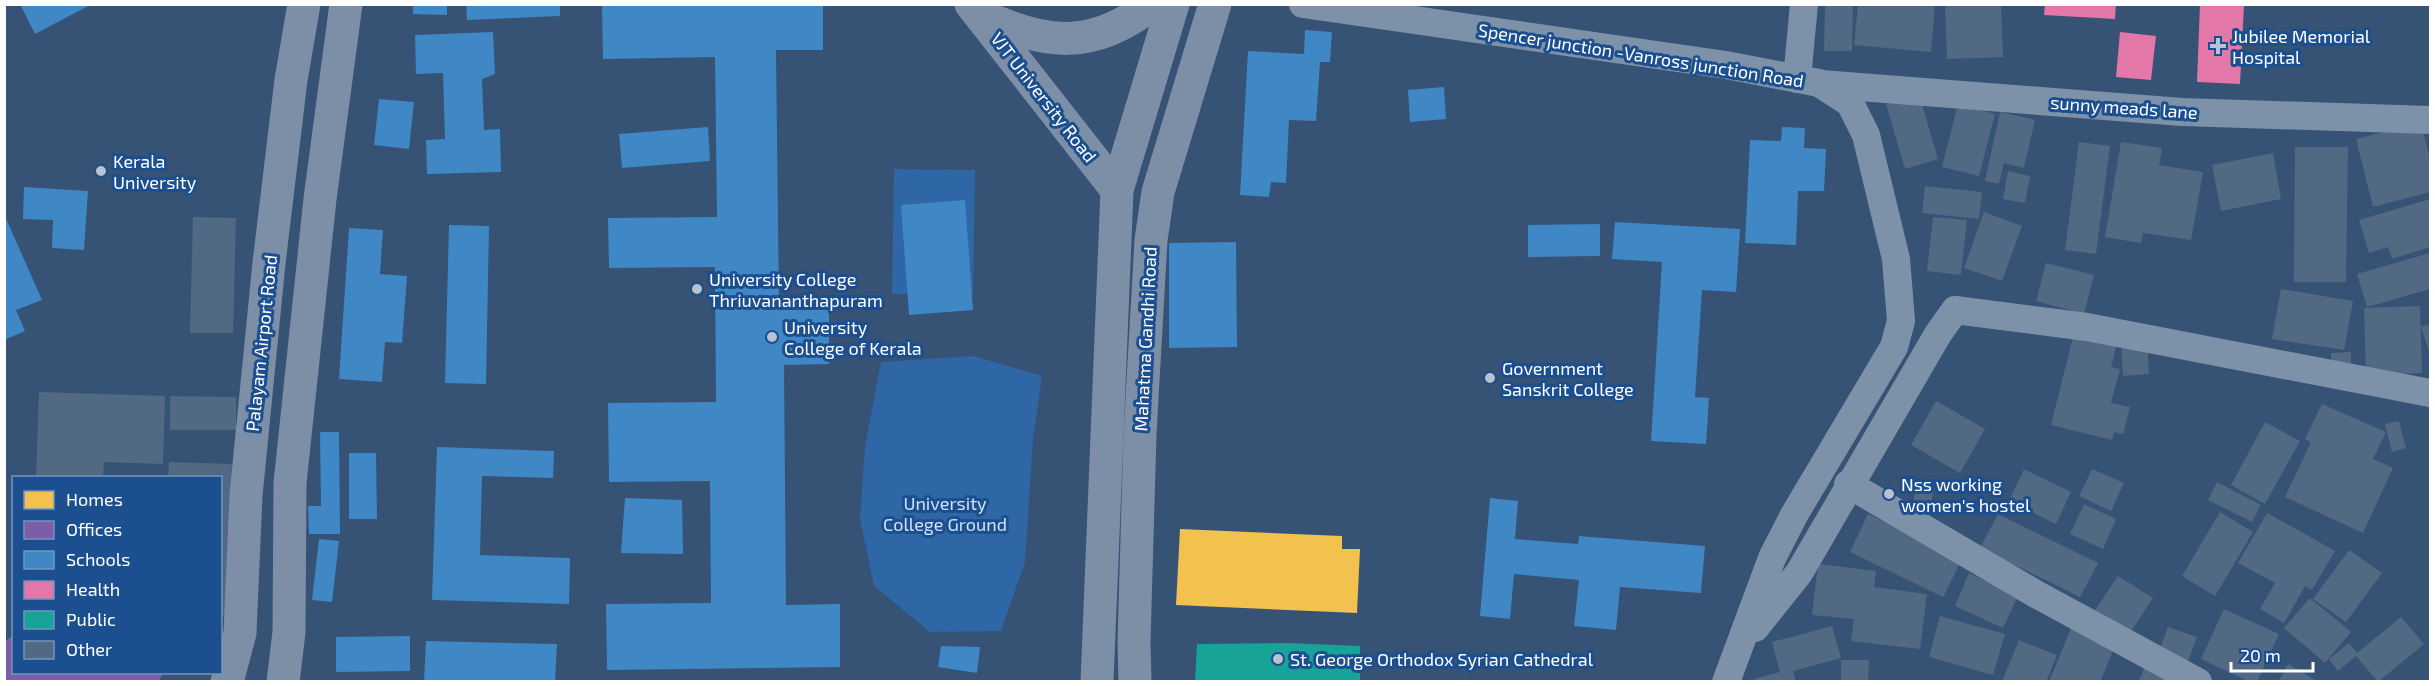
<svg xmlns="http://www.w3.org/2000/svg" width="2435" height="686" viewBox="0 0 2435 686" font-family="'Exo 2',sans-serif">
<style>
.green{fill:#2f66a5}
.homes{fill:#f2c14e}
.offices{fill:#7b5ea7}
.schools{fill:#3f88c5}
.health{fill:#e377a8}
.public{fill:#17a398}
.building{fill:#526984}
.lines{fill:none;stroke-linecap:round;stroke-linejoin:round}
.street{stroke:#7d92a8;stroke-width:28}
.primary{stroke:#7d8ea7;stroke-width:33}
.poi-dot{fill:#b9c2ce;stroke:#1b4f8f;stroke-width:2}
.labels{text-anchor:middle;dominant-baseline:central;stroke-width:6;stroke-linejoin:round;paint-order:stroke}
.poi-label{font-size:18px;fill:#fff;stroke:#1b4f8f;text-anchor:start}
.street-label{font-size:18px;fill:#fff;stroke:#1b4f8f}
.park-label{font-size:18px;fill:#cfe3fa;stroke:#1b4f8f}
</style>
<rect width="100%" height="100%" fill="#365274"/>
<g class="green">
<path d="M894 169 975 170 973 295 892 294Z"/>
<path d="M974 356 1042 376 1033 439 1025 562 1001 631 930 632 874 586 860 519 865 447 881 362Z"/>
</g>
<path class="homes" d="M1180 529 1342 536V549H1360L1357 613 1176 605Z"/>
<path class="offices" d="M14 635V672H163L159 682H4V642Z"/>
<g class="schools">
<path d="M20 4H92L35 34Z"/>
<path d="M413 4H447V15L413 14Z"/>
<path d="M466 4H560V16L467 20Z"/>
<path d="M823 4V50H776L779 310H829V364L784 365 786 605 840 604V667L607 670 606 604 711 603 710 481 609 482 608 403 716 402 715 267 609 268 608 218 717 217 715 57 603 59 602 6Z"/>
<path d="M1305 30 1332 32 1330 62H1320L1316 121 1289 120 1286 183 1271 182 1269 197 1240 195 1248 51 1304 54Z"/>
<path d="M493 32 495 74 482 79 484 130 500 129 501 172 427 174 426 140 445 139 443 73 416 74 415 35Z"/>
<path d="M1444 87 1446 119 1410 122 1408 90Z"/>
<path d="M379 99 414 102 409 149 374 145Z"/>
<path d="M708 127 710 161 622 168 619 134Z"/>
<path d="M1782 127 1805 128 1804 148 1826 149 1824 191H1798L1796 245 1745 243 1750 140 1781 141Z"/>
<path d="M24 187 88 191 84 250 52 248 53 220 23 219Z"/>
<path d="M965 200 973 310 909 315 901 205Z"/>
<path d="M4 214 42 300 16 310 25 331 4 340Z"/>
<path d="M1615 222 1740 229 1736 292 1702 290 1695 397 1709 398 1706 444 1651 441 1662 262 1612 259Z"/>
<path d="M1600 224V256L1528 257V225Z"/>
<path d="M449 225 489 226 486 384 445 383Z"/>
<path d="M349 228 383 230 380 274 407 276 402 343 385 342 382 382 339 379Z"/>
<path d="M1236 242 1237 347 1169 348V243Z"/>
<path d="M320 432H339L340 534H309L308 506H321Z"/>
<path d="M437 447 554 451 553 478 482 476 480 555 570 558 569 604 432 600Z"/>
<path d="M349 453H376L377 519H349Z"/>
<path d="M625 498 682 500 683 554 621 553Z"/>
<path d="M1490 498 1518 501 1515 539 1578 544 1579 536 1705 546 1701 593 1620 587 1616 630 1574 626 1579 580 1514 574 1510 619 1480 616Z"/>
<path d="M319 539 339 541 332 602 312 600Z"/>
<path d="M410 636V671L336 672V637Z"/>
<path d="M426 641 557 644 555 682H424Z"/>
<path d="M941 646 980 647 977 673 938 667Z"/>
</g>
<g class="health">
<path d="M2045 4H2116L2115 19 2044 15Z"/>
<path d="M2200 4H2244L2240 84 2197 82Z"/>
<path d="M2120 32 2156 36 2151 80 2116 77Z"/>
</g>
<path class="public" d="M1288 643 1360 646V682H1195L1197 644Z"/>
<g class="building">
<path d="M1825 4H1853L1852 51H1824Z"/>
<path d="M1945 4H2001L2003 57 1947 59Z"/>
<path d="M1858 5H1935L1931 52 1854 45Z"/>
<path d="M1919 94 1938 159 1905 169 1886 104Z"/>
<path d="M1958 104 1995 114 1979 176 1942 167Z"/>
<path d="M2000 112 2035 120 2024 168 2004 163 1999 184 1985 181Z"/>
<path d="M2421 123 2430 159V192L2373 207 2356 139Z"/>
<path d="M2079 142 2110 146 2096 254 2065 250Z"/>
<path d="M2121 142 2162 148 2159 165 2203 172 2191 240 2143 233 2141 243 2105 237Z"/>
<path d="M2295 147H2348L2346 282H2294Z"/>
<path d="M2273 153 2281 199 2221 211 2212 165Z"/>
<path d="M2008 171 2030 176 2025 203 2003 199Z"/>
<path d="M1925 186 1982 192 1979 219 1922 213Z"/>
<path d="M2430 199V247L2392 259 2388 247 2369 253 2359 220Z"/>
<path d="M1984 212 2022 226 2002 281 1964 268Z"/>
<path d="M193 217 236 218 233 333H190Z"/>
<path d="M1933 217 1967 220 1961 275 1927 271Z"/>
<path d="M2430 253V289L2367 307 2357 274Z"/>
<path d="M2046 263 2094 275 2084 314 2036 301Z"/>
<path d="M2281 289 2353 301 2344 350 2272 339Z"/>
<path d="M2420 306 2422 373 2366 375 2364 308Z"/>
<path d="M2430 324V354L2421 327Z"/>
<path d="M2074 333 2117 343 2111 367 2120 369 2111 403 2130 407 2123 434 2114 432 2112 440 2051 425Z"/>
<path d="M2147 341 2149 374 2123 376 2121 343Z"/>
<path d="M2351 352V370H2331V353Z"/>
<path d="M39 392 165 396 163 464 104 462 103 478H36Z"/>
<path d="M170 396 236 397V430H170Z"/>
<path d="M1936 401 1985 429 1960 473 1911 445Z"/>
<path d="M2322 404 2386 432 2373 459 2393 468 2363 533 2285 497 2311 442 2305 439Z"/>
<path d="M2399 421 2406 448 2392 452 2385 424Z"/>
<path d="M2265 422 2300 441 2265 504 2231 485Z"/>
<path d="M169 462 232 464 225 616H220V478H168Z"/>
<path d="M2024 469 2071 492 2056 524 2009 501Z"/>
<path d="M2092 469 2124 483 2111 511 2079 496Z"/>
<path d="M2217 482 2261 505 2252 522 2208 500Z"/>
<path d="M1915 488 1933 492 1930 510 1913 507Z"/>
<path d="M2084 504 2116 519 2103 549 2070 534Z"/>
<path d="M2220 512 2253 532 2215 596 2182 576Z"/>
<path d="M2267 513 2335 551 2312 590 2305 586 2284 623 2260 609 2275 583 2238 563Z"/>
<path d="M1868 514 1962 559 1943 597 1850 552Z"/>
<path d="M1998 514 2098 563 2080 597 1980 548Z"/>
<path d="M2349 550 2382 573 2346 622 2313 599Z"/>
<path d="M1818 564 1876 571 1874 587 1927 594 1920 649 1851 641 1854 619 1812 615Z"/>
<path d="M1969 573 2018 596 2003 628 1955 606Z"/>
<path d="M2118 576 2153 598 2130 633 2095 610Z"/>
<path d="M2310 598 2351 632 2325 663 2284 628Z"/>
<path d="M2224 609 2279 634 2257 682H2250L2201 659Z"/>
<path d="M1940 616 2005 634 1993 675 1929 657Z"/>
<path d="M2401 617 2424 644 2378 682 2356 656 2338 671 2329 659 2349 643 2357 653Z"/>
<path d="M2073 623 2117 641 2100 682H2049Z"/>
<path d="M1832 626 1841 658 1793 671 1796 682H1755L1754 679 1780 672 1772 642Z"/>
<path d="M2168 627 2197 637 2188 661 2159 651Z"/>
<path d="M2019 640 2057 655 2046 682H2002Z"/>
<path d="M1841 660H1869L1868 682H1841Z"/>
<path d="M2148 660 2183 682H2138Z"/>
<path d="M2288 664 2319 682H2278Z"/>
</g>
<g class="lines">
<g class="street">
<path d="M1303 4 1726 65 1819 83 1850 103 1866 135 1896 259 1901 321 1894 347 1794 515 1772 558 1726 682"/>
<path d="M1797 79 1804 4"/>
<path d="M1821 84 2182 112 2430 120"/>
<path d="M1848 484 2034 593 2198 682"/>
<path d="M1755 628 1799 573 1938 334 1955 310 2087 327 2430 393"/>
</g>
<g class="primary">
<path d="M971 4 1117 190"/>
<path d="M982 15C1045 46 1094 50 1152 4"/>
<path d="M227 682 240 633 246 495 269 263 291 80 304 4"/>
<path d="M283 682 289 632 290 483 320 199 346 4"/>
<path d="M1097 682 1117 190 1173 4"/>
<path d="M1135 682 1134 642 1140 434 1151 240 1158 192 1215 4"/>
</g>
</g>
<g class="poi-dot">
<path d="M2215 37h6v6h6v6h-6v6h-6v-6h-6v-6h6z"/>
<circle cx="101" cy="171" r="6"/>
<circle cx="697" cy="289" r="6"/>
<circle cx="772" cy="337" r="6"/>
<circle cx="1490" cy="378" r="6"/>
<circle cx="1889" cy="494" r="6"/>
<circle cx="1278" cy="659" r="6"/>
</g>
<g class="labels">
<g class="poi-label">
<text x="2232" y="36">Jubilee Memorial<tspan x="2232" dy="21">Hospital</tspan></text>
<text x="113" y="161">Kerala<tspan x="113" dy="21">University</tspan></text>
<text x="709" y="279">University College<tspan x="709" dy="21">Thriuvananthapuram</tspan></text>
<text x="784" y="327">University<tspan x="784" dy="21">College of Kerala</tspan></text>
<text x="1502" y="368">Government<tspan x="1502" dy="21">Sanskrit College</tspan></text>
<text x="1901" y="484">Nss working<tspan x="1901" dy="21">women's hostel</tspan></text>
<text x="1290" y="659">St. George Orthodox Syrian Cathedral</text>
</g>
<g class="street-label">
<text transform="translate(1641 55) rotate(9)">Spencer junction -Vanross junction Road</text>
<text transform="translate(1044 97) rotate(52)">VJT University Road</text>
<text transform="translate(2124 107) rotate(4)">sunny meads lane</text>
<text transform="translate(1145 339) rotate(-87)">Mahatma Gandhi Road</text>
<text transform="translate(261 343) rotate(-84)">Palayam Airport Road</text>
</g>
<g class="park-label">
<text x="945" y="503">University<tspan x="945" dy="21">College Ground</tspan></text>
</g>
</g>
<rect width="2435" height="686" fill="none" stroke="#ffffff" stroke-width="12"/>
<rect x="12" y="476" width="210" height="198" fill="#1b4f8f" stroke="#7695bc" stroke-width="1.5"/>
<rect x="24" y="491" width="30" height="18" fill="#f2c14e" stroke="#7695bc" stroke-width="1.5"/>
<text x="66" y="506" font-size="18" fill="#ffffff">Homes</text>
<rect x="24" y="521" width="30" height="18" fill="#7b5ea7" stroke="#7695bc" stroke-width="1.5"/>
<text x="66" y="536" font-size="18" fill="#ffffff">Offices</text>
<rect x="24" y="551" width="30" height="18" fill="#3f88c5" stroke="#7695bc" stroke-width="1.5"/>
<text x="66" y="566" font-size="18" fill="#ffffff">Schools</text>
<rect x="24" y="581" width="30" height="18" fill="#e377a8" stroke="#7695bc" stroke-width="1.5"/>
<text x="66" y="596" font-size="18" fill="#ffffff">Health</text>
<rect x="24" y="611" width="30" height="18" fill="#17a398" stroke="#7695bc" stroke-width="1.5"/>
<text x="66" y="626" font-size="18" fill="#ffffff">Public</text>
<rect x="24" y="641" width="30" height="18" fill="#526984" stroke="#7695bc" stroke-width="1.5"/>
<text x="66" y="656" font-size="18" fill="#ffffff">Other</text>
<path d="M2231 662v9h82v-9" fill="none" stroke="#ffffff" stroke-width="3"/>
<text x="2240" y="662" font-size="18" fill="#ffffff" stroke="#1b4f8f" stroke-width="4.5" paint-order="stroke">20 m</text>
</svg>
